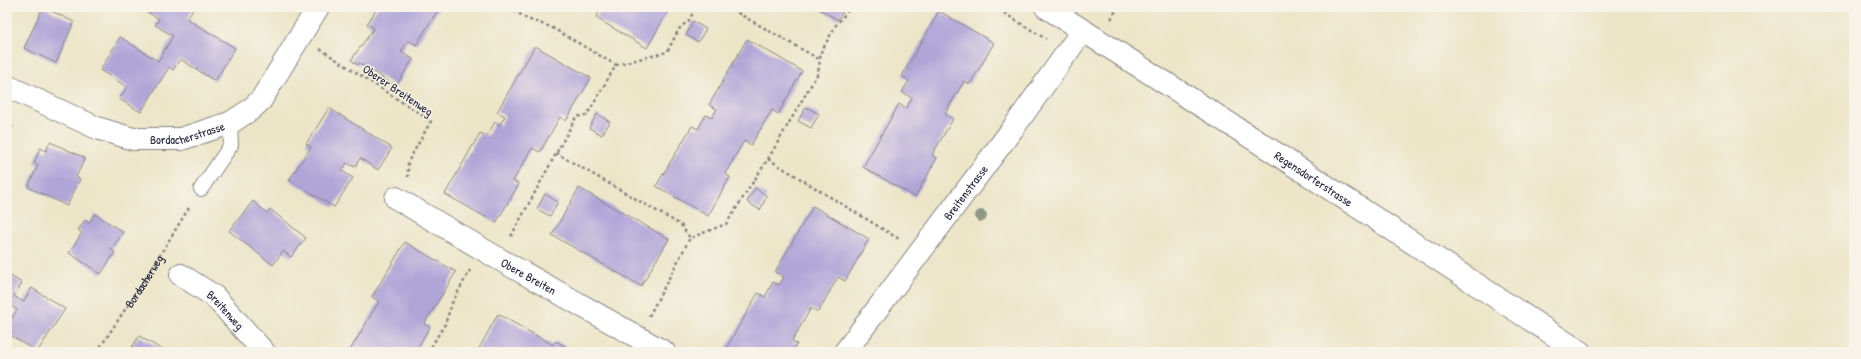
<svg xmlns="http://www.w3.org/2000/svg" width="1861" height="359" viewBox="0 0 1861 359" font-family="'Patrick Hand',sans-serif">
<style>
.building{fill:#b1a5d8}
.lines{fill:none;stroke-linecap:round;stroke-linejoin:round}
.lane-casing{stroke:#878482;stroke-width:16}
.street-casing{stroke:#878482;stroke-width:24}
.secondary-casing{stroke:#878482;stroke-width:24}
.path{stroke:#878482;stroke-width:2.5;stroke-dasharray:3 3;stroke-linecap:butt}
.lane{stroke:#fff;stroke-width:14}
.street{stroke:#fff;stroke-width:22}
.secondary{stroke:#fff;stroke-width:22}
.tree{fill:#909888}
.labels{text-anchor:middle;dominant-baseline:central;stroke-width:3;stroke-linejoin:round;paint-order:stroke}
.street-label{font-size:12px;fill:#22223b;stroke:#f7f3e8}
</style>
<rect width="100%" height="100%" fill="#f7f3e8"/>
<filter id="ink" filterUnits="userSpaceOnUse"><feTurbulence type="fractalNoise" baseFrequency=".025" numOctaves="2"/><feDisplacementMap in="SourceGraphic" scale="8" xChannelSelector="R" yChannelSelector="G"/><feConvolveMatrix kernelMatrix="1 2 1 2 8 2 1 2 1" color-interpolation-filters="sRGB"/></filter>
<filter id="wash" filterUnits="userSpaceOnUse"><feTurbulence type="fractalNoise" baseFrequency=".012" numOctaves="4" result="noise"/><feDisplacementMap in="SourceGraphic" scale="16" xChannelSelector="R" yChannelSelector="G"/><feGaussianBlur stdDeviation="0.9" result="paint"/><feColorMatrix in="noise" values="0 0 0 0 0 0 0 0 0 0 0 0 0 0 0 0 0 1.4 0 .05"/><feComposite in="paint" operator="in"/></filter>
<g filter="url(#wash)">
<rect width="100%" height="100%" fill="#ece5c8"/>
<g id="blocks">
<g class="building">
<path d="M43 7 74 22 56 63 24 48Z"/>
<path d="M139 7H194L187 19 235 48 215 81 180 59 173 70 169 67 141 112 119 99 127 87 100 70 120 37 158 61 173 36 155 25 159 19Z"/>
<path d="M378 7H440L416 45 408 40 401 52 413 59 396 86 359 63 358 65 351 60 374 28 367 24Z"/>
<path d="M602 7H666L669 9 647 48 596 18Z"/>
<path d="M816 7H845L838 20Z"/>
<path d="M939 11 994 43 970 84 964 81 945 114 953 119 932 155 937 158 915 197 863 167 899 104 906 109 912 98 902 92 909 81 902 76Z"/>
<path d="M693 21 706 29 698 42 686 35Z"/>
<path d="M747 39 802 71 778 114 772 110 751 145 744 141 725 174 730 177 708 216 656 186 692 126 698 129 706 115 712 118 717 109 709 105Z"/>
<path d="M535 46 591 78 566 121 560 117 540 152 532 148 513 181 519 184 496 223 445 194 480 133 487 136 495 122 500 125 505 116 497 112Z"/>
<path d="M806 107 819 114 811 128 798 121Z"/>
<path d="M329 108 392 148 378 170 360 158 355 167 347 163 342 171 353 178 334 207 289 180 311 147 306 144Z"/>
<path d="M597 114 610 122 602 135 589 128Z"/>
<path d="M7 123 13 126 7 138Z"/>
<path d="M50 142 85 158 76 177 80 179 67 206 28 187 38 165 34 163 40 148 46 151Z"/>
<path d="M579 188 669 239 641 286 552 235Z"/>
<path d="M755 188 767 196 760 210 747 202Z"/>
<path d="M545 194 558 202 550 216 537 209Z"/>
<path d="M253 201 267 213 270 209 306 238 291 257 283 251 273 265 229 231Z"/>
<path d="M813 206 869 239 845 281 838 277 818 312 811 308 792 341 797 344 792 352H724L758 293 765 297 773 282 779 285 784 277 775 272Z"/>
<path d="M95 214 123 232 111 250 115 252 101 274 69 253 82 233 78 230 85 220 89 223Z"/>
<path d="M405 242 456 272 424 324 430 327 415 352H349L379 301 372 297Z"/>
<path d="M7 274 22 283 14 296 23 302 32 288 65 309 37 352 7 333V326L17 310 9 304 7 307Z"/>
<path d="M498 314 553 345 556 341 575 352H477Z"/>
<path d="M139 336 166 352H129Z"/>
</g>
</g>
</g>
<g filter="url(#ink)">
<use href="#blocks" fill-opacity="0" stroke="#878482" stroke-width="1"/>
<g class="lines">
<g class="lane-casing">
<path id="lane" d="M201 189 231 145 230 123"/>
</g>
<g class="street-casing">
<g id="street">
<path id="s2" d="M7 86 97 128 133 139H181L230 123 250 110 261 100 318 7"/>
<path id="s3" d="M396 198 499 259 664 352"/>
<path id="s4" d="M181 275 214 296 264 352"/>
<path id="s5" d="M845 352 1014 127 1083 30"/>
</g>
</g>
<g class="secondary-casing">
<g id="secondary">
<path id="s6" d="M1046 7 1263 145 1580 352"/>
</g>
</g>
<g class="path">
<path d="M509 7 527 19 551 27 616 65 587 115 576 117 510 238"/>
<path d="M727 7 819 59"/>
<path d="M994 7 1046 39"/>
<path d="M1111 19 1118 7"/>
<path d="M320 49 431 121 408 162V177"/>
<path d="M616 65 667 52 679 29 689 20 696 7"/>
<path d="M556 153 681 225 690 238"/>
<path d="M768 159 899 239"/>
<path d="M649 316 690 238 726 224 768 159 818 73 821 52 836 25 851 7"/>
<path id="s1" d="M97 352 146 278 190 206"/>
<path d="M428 352 445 324 452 303 470 270"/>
</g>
<use href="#lane" class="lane"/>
<use href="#street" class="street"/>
<use href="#secondary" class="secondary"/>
</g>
<circle class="tree" cx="981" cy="216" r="6"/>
</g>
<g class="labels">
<g class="street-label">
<text transform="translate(398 90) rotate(34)">Oberer Breitenweg</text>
<text stroke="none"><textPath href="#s2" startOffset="192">Bordacherstrasse</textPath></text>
<text stroke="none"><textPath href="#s6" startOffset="318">Regensdorferstrasse</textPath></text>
<text stroke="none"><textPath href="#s5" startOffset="200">Breitenstrasse</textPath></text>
<text stroke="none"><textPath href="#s3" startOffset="154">Obere Breiten</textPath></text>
<text stroke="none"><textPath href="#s1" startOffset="85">Bordacherweg</textPath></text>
<text stroke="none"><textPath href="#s4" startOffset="57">Breitenweg</textPath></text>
</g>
</g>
<rect width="1861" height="359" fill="none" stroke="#f7f3e8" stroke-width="24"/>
</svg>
